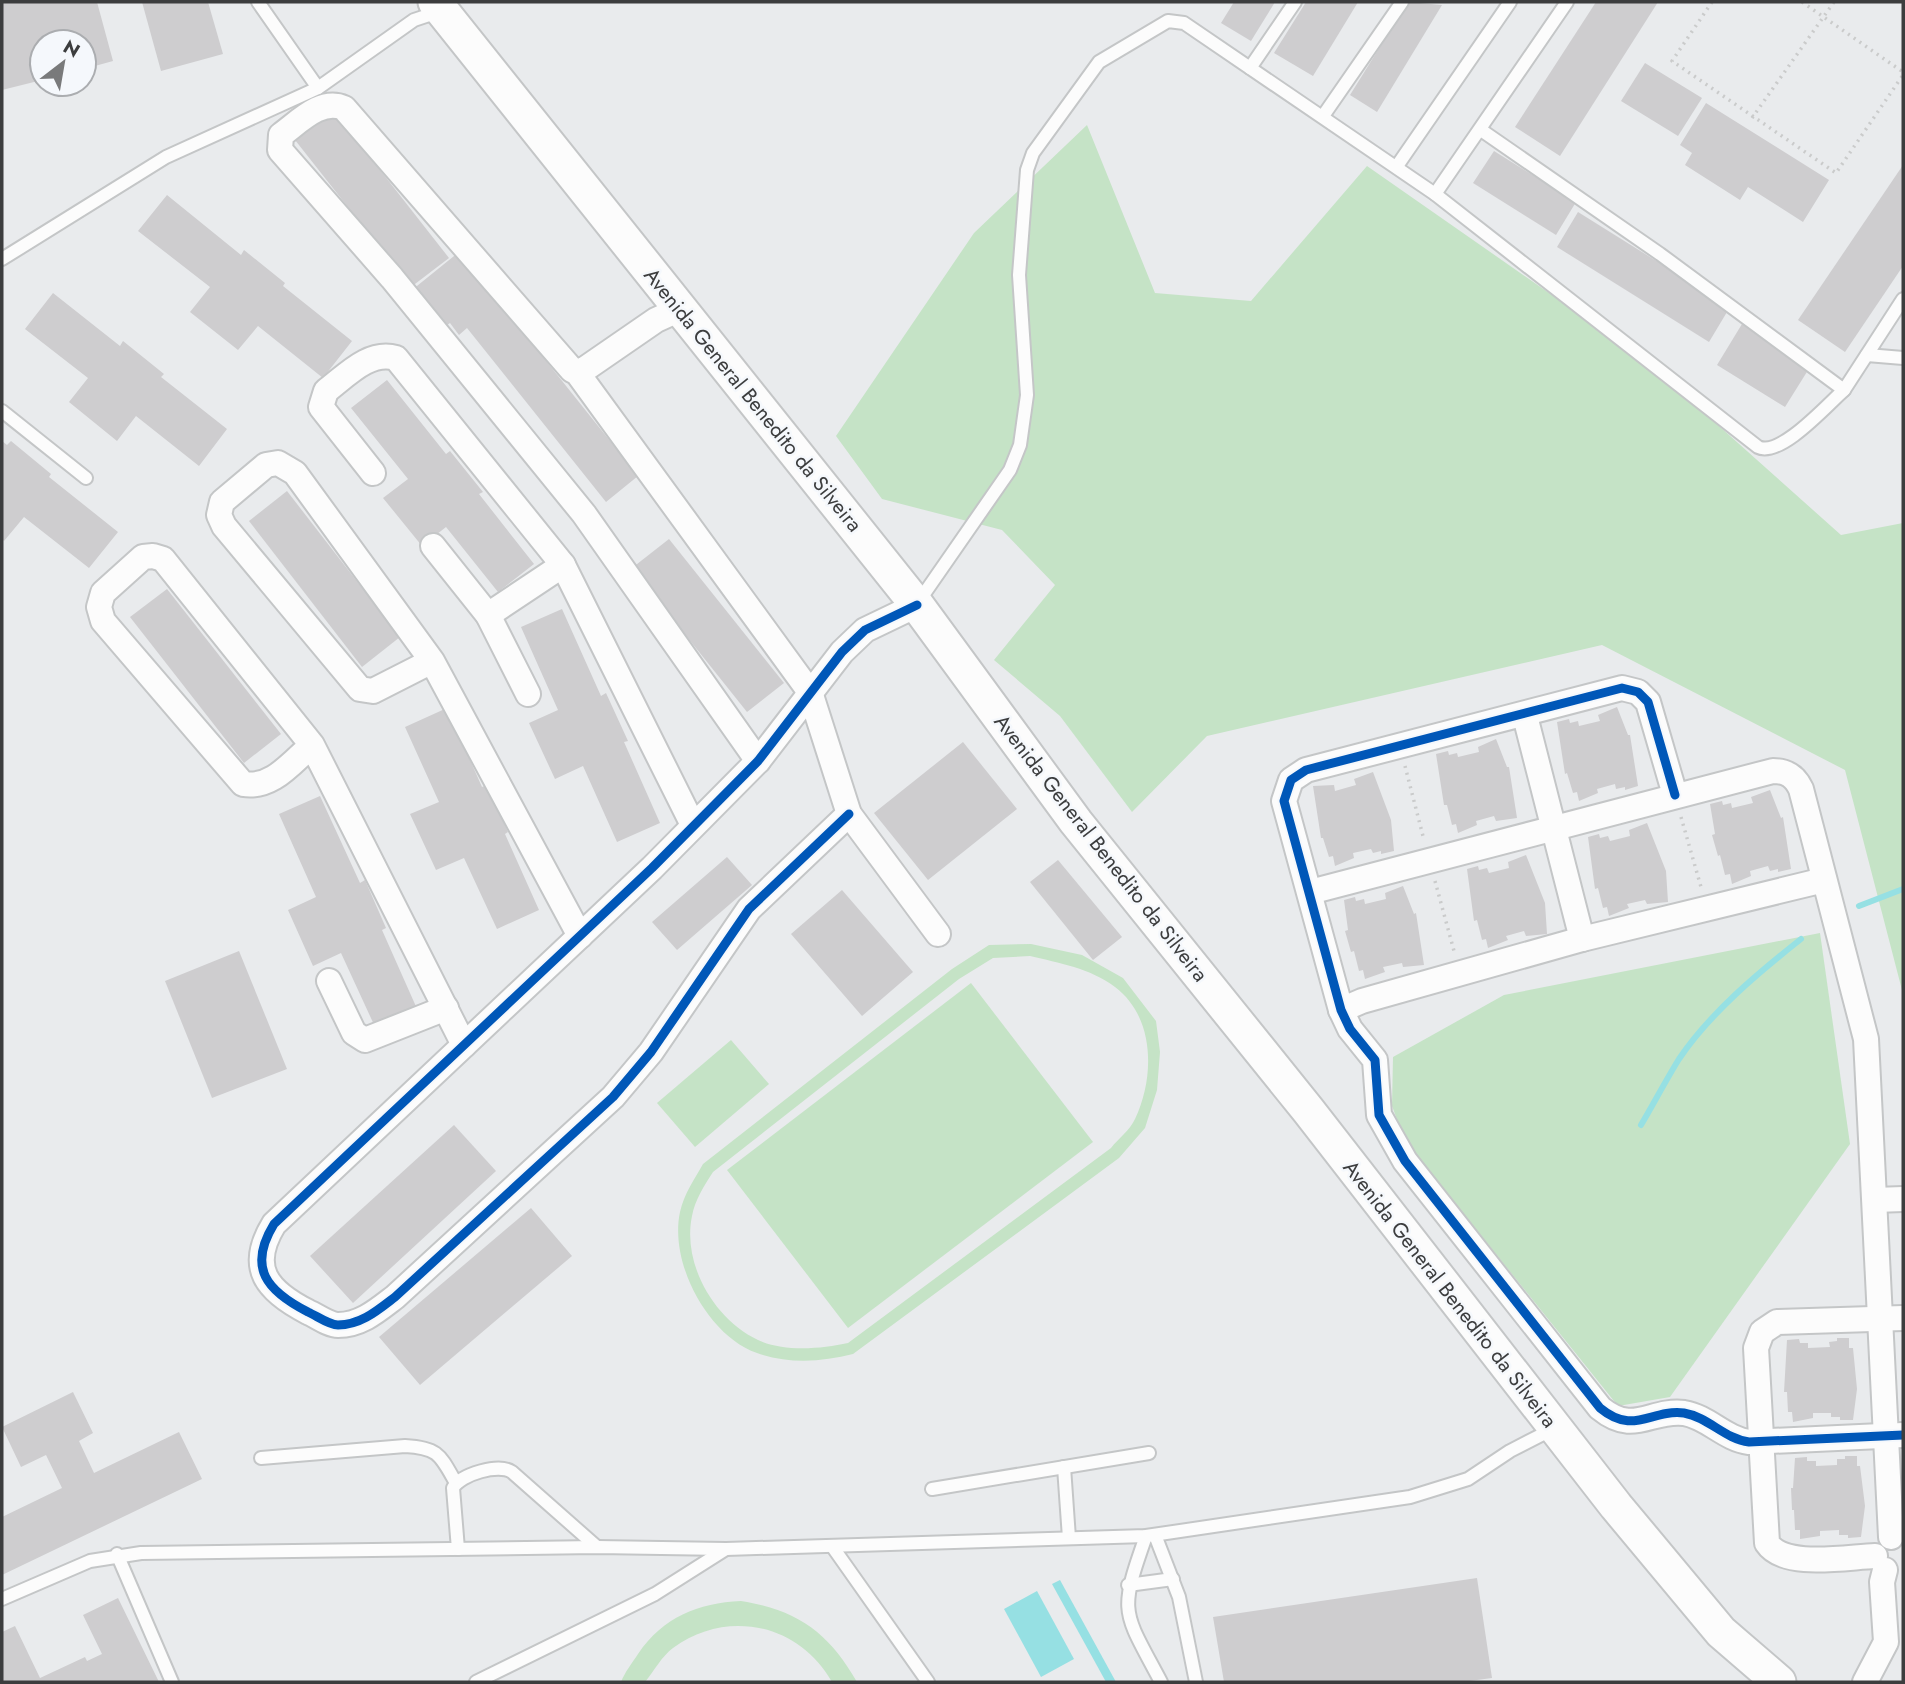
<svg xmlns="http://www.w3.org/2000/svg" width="1905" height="1684" viewBox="0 0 1905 1684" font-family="Jost,sans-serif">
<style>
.green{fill:#c5e3c6;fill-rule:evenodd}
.water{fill:#96e0e3}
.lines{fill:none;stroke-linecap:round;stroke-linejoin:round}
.stream{stroke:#96e0e3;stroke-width:6}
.building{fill:#cecdcf}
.lane-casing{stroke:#c4c6c7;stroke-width:16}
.street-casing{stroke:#c4c6c7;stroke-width:28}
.secondary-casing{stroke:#c4c6c7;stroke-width:37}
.path{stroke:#cacbcb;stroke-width:3.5;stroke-dasharray:2 5;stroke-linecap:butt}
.lane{stroke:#fcfcfc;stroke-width:12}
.street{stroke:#fcfcfc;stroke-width:24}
.secondary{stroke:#fcfcfc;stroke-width:33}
.cycleway-casing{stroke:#f5f8fc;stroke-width:13}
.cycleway{stroke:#0057b8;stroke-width:9}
.labels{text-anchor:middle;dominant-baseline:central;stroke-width:5;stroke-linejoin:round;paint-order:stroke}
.street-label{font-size:21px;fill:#3c3d3e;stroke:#f5f8fc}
</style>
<rect width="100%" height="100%" fill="#e9ebed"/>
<g class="green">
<path d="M1087 125 1155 293 1251 301 1367 166 1645 360 1841 535 1903 523V994L1845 770 1602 645 1207 736 1132 812 1060 716 994 660 1055 585 1002 530 882 499 836 436 974 233Z"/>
<path d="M1820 933 1850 1144 1670 1397 1618 1406 1405 1141 1392 1106 1393 1057 1504 995Z"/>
<path d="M1031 944 1082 955 1123 978 1156 1021 1160 1052 1157 1090 1145 1128 1119 1158 853 1354C822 1362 788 1364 757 1353 708 1336 669 1263 680 1212 684 1194 694 1180 703 1164L952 969 989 945ZM1030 956C1059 963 1090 968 1115 987 1155 1017 1155 1077 1135 1119 1130 1130 1118 1139 1111 1148L848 1343C821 1349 783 1352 758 1340 714 1319 682 1264 692 1216 695 1200 704 1186 713 1172L959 979 993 958Z"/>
<path d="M971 983 1093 1142 848 1328 727 1170Z"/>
<path d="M731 1040 769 1084 695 1147 657 1103Z"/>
<path d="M741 1601C798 1610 829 1633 857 1682H832C799 1624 727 1608 673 1648 662 1656 654 1671 645 1682H621C625 1672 632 1663 638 1654 663 1617 698 1603 741 1601Z"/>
</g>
<g class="water">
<path d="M1060 1580 1116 1682H1106L1052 1584Z"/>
<path d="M1037 1591 1074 1659 1041 1677 1004 1609Z"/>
</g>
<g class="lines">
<g class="stream">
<path d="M1859 906 1903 889"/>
<path d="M1641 1125C1654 1103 1666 1080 1679 1059 1710 1013 1758 973 1801 939"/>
</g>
</g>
<g class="building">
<path d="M2 2H97L113 61 84 69V42H42V80L2 90Z"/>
<path d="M142 2H208L223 54 161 71Z"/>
<path d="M1234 2H1275L1251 41 1221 23Z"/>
<path d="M1306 2H1358L1313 76 1274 53Z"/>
<path d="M1408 2 1442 5 1377 112 1350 95Z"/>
<path d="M1596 2H1658L1560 156 1515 127Z"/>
<path d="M1645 63 1702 98 1678 136 1621 101Z"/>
<path d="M1706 103 1829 180 1803 222 1748 187 1740 200 1685 165 1692 153 1680 145Z"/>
<path d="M333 110 449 258 411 287 295 140Z"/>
<path d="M1494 151 1576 202 1556 235 1473 183Z"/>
<path d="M1903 165V266L1845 352 1798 320Z"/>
<path d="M167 195 241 255 244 250 285 283 283 286 352 341 323 378 258 326 238 350 190 312 210 287 138 231Z"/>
<path d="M1578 212 1730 307 1709 342 1557 247Z"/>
<path d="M459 252 638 476 606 502 467 328 459 335 450 323 443 328 412 290Z"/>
<path d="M53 293 120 346 123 341 164 374 161 377 227 429 199 466 136 416 117 441 69 402 88 378 25 329Z"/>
<path d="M1742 324 1810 367 1785 407 1717 365Z"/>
<path d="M387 380 446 454 450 451 483 492 479 494 534 564 498 592 446 527 422 546 383 498 408 479 351 408Z"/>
<path d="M2 441 7 445 11 441 51 474 49 477 118 532 89 568 24 517 4 541 2 539Z"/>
<path d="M287 491 400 637 362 667 249 521Z"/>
<path d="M669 539 784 683 747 712 632 568Z"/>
<path d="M167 589 281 734 244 763 130 617Z"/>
<path d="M562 609 601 696 606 693 628 741 624 742 660 823 617 842 583 766 555 779 529 723 558 710 521 627Z"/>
<path d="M1617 707 1628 735H1630L1638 786 1625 790V787L1616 789 1615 784 1597 789 1598 793 1579 801 1577 792 1573 793 1567 773 1565 774 1557 722 1569 719 1570 723 1578 721 1579 726 1600 721 1598 715Z"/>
<path d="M447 708 482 787 487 785 508 832 505 834 539 910 497 929 464 858 436 870 410 814 439 802 405 727Z"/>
<path d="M1496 739 1507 767H1509L1517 818 1496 821 1494 816 1476 821 1477 825 1458 833 1456 824 1452 825 1447 805H1444L1436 754 1448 751 1449 755 1457 753 1458 757 1479 752 1478 747Z"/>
<path d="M963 742 1017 809 928 880 874 813Z"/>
<path d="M1373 772 1391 820 1394 851 1381 854V851L1373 853 1371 849 1353 853 1354 858 1335 866 1333 856 1329 857 1323 838H1321L1313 786 1334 785 1335 791 1356 785 1354 779Z"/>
<path d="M1770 790 1781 818 1783 817 1791 869 1778 872V869L1770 871 1768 866 1750 871 1751 876 1732 884 1730 874 1725 875 1720 855 1718 856 1712 835 1715 834 1710 804 1722 801 1723 805 1731 803 1732 808 1753 803 1751 797Z"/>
<path d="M320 796 360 883 365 880 386 928 382 930 418 1011 376 1029 341 953 313 966 288 910 316 897 279 814Z"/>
<path d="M1647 823 1666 871 1668 902 1647 904 1645 900 1627 904 1629 908 1609 916 1607 907 1603 908 1598 888 1595 889 1588 837 1599 834 1600 838 1608 836 1610 841 1630 836 1629 830Z"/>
<path d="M1526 855 1545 903 1547 934 1526 936 1524 931 1506 936 1508 940 1488 948 1486 939 1482 940 1477 920 1474 921 1467 869 1478 866 1479 870 1487 868 1489 873 1509 868 1508 862Z"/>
<path d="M727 857 752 885 677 950 652 922Z"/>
<path d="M1058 860 1122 937 1093 960 1030 882Z"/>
<path d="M1403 886 1414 914 1416 913 1424 965 1403 967 1402 963 1383 967 1385 972 1365 979 1363 970 1359 971 1354 951 1351 952 1345 931 1348 930 1344 900 1355 897 1356 901 1364 899 1365 904 1386 899 1385 893Z"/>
<path d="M842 890 913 972 862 1016 791 934Z"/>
<path d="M239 951 287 1069 212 1098 165 981Z"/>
<path d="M454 1125 496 1171 353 1303 310 1256Z"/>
<path d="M531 1208 572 1256 420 1385 379 1337Z"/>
<path d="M1837 1338H1849V1348H1853L1857 1389 1853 1420H1840V1417H1831V1413H1813V1418L1793 1422 1792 1412H1788L1787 1392H1784L1787 1340 1799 1339 1800 1343H1808V1348L1830 1347 1829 1342 1837 1341Z"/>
<path d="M73 1392 93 1433 79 1441 94 1473 179 1432 202 1479 2 1575V1517L62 1488 46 1455 21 1467 2 1427Z"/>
<path d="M1845 1456H1857V1466H1860L1865 1506 1861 1537 1848 1538V1535H1839V1530L1820 1531V1536L1800 1539V1530H1795L1794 1510H1792L1791 1488H1793L1795 1458 1807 1457V1461H1816V1466L1837 1465V1459H1845Z"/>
<path d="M1477 1578 1492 1678 1462 1682H1224L1213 1617Z"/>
<path d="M118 1598 159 1682H2V1632L15 1626 40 1678 85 1657 87 1661 102 1654 83 1615Z"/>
</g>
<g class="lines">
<g class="lane-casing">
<g id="lane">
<path d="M258 2 318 88"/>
<path d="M1250 68 1295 2"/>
<path d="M1323 116 1402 2"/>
<path d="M1481 130 1660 254 1844 390 1903 299"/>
<path d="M1397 166 1510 2"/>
<path d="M1435 194 1567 2"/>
<path d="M2 259 166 157 318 88 414 20 438 12"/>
<path d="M1867 355 1903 358"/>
<path d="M2 411 86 478"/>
<path d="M917 604 1010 470 1020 445 1027 395 1019 275 1027 170 1033 153 1099 62 1168 21 1184 23 1435 194 1758 447C1780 458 1827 405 1844 390"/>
<path d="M261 1458 405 1446C439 1448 440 1455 456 1483"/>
<path d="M1064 1467 1069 1538"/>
<path d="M932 1489 1149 1453"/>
<path d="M1155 1535 1179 1597 1196 1682"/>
<path d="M1146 1536C1118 1615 1123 1610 1161 1682"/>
<path d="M832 1546 928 1682"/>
<path d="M458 1549 453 1488C461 1474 499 1463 512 1472L597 1547"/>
<path d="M117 1554 172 1682"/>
<path d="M1128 1585 1173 1579"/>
<path d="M2 1599 90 1561 141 1553 597 1547 726 1549 1146 1536 1410 1497 1468 1479 1510 1451 1555 1428"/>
<path d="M476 1682 655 1594 726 1549"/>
</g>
</g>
<g class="street-casing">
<g id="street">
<path d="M678 310 656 320 582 371 572 370 344 108C321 98 299 122 281 135L280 150 392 278 584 514 758 761"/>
<path d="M576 371 810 692 849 814 938 934"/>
<path d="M373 473 321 407 326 391C346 376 369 350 396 358L563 565 693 825"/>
<path d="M433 546 488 615 528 694"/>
<path d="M488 615 563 565"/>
<path d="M432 661 373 691 360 689 224 526 219 515 222 502 266 465 278 463 295 473 432 661 580 936"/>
<path d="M1525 716 1582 939"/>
<path d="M312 745C291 763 272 789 243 784L103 621 99 607 103 593 143 557 153 556 163 559 312 745 464 1045"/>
<path d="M1675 795 1648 702 1638 692 1622 688 1306 770 1291 780 1284 801 1341 1010 1350 1029 1375 1060 1379 1115 1405 1161 1600 1408C1634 1436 1650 1409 1684 1413 1708 1417 1725 1439 1749 1442L1903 1435"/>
<path d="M849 814 749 909 651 1052 613 1097 395 1297C378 1310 361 1325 338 1325 329 1325 317 1316 308 1312 267 1291 247 1268 274 1224L652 868 758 761 842 652 865 630 917 605"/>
<path d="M1310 892 1773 771C1787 771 1795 776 1801 789L1866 1039 1891 1537"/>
<path d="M329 981 354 1033 365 1040 446 1008"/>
<path d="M1341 1010 1362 1001 1582 939 1824 880"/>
<path d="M1875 1200 1903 1199"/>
<path d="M1875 1556C1846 1557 1784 1569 1767 1543L1756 1348 1762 1332 1777 1322 1903 1318"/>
<path d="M1865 1682 1886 1642 1882 1582 1885 1570"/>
</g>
</g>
<g class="secondary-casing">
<path id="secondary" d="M435 2 917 605 1076 822 1308 1110 1616 1506 1721 1632 1779 1682"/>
</g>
<g class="path">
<path d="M1712 2 1672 61 1836 173 1903 75"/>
<path d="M1802 2 1903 72"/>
<path d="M1752 118 1834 2"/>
<path d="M1405 766 1424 840"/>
<path d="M1681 817 1701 887"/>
<path d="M1435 881 1454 951"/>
</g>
<use href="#lane" class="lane"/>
<use href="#street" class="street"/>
<use href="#secondary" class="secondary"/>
<g class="cycleway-casing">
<g id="cycleway">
<path d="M1675 795 1648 702 1638 692 1622 688 1306 770 1291 780 1284 801 1341 1010 1350 1029 1375 1060 1379 1115 1405 1161 1600 1408C1634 1436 1650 1409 1684 1413 1708 1417 1725 1439 1749 1442L1903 1435"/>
<path d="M849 814 749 909 651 1052 613 1097 395 1297C378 1310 361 1325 338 1325 329 1325 317 1316 308 1312 267 1291 247 1268 274 1224L652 868 758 761 842 652 865 630 917 605"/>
</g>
</g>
<use href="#cycleway" class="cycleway"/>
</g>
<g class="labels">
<g class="street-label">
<text transform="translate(753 400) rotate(51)">Avenida General Benedito da Silveira</text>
<text transform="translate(1101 848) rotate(52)">Avenida General Benedito da Silveira</text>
<text transform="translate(1450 1294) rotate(52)">Avenida General Benedito da Silveira</text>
</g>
</g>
<rect width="1905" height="1684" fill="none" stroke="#3c3d3e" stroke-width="7"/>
<g transform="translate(63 63) rotate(31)"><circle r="33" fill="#f5f8fc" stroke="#abadb0" stroke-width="2"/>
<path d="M0-5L12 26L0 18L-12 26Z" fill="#797a7b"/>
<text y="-10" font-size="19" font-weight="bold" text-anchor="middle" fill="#3c3d3e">N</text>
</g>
</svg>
